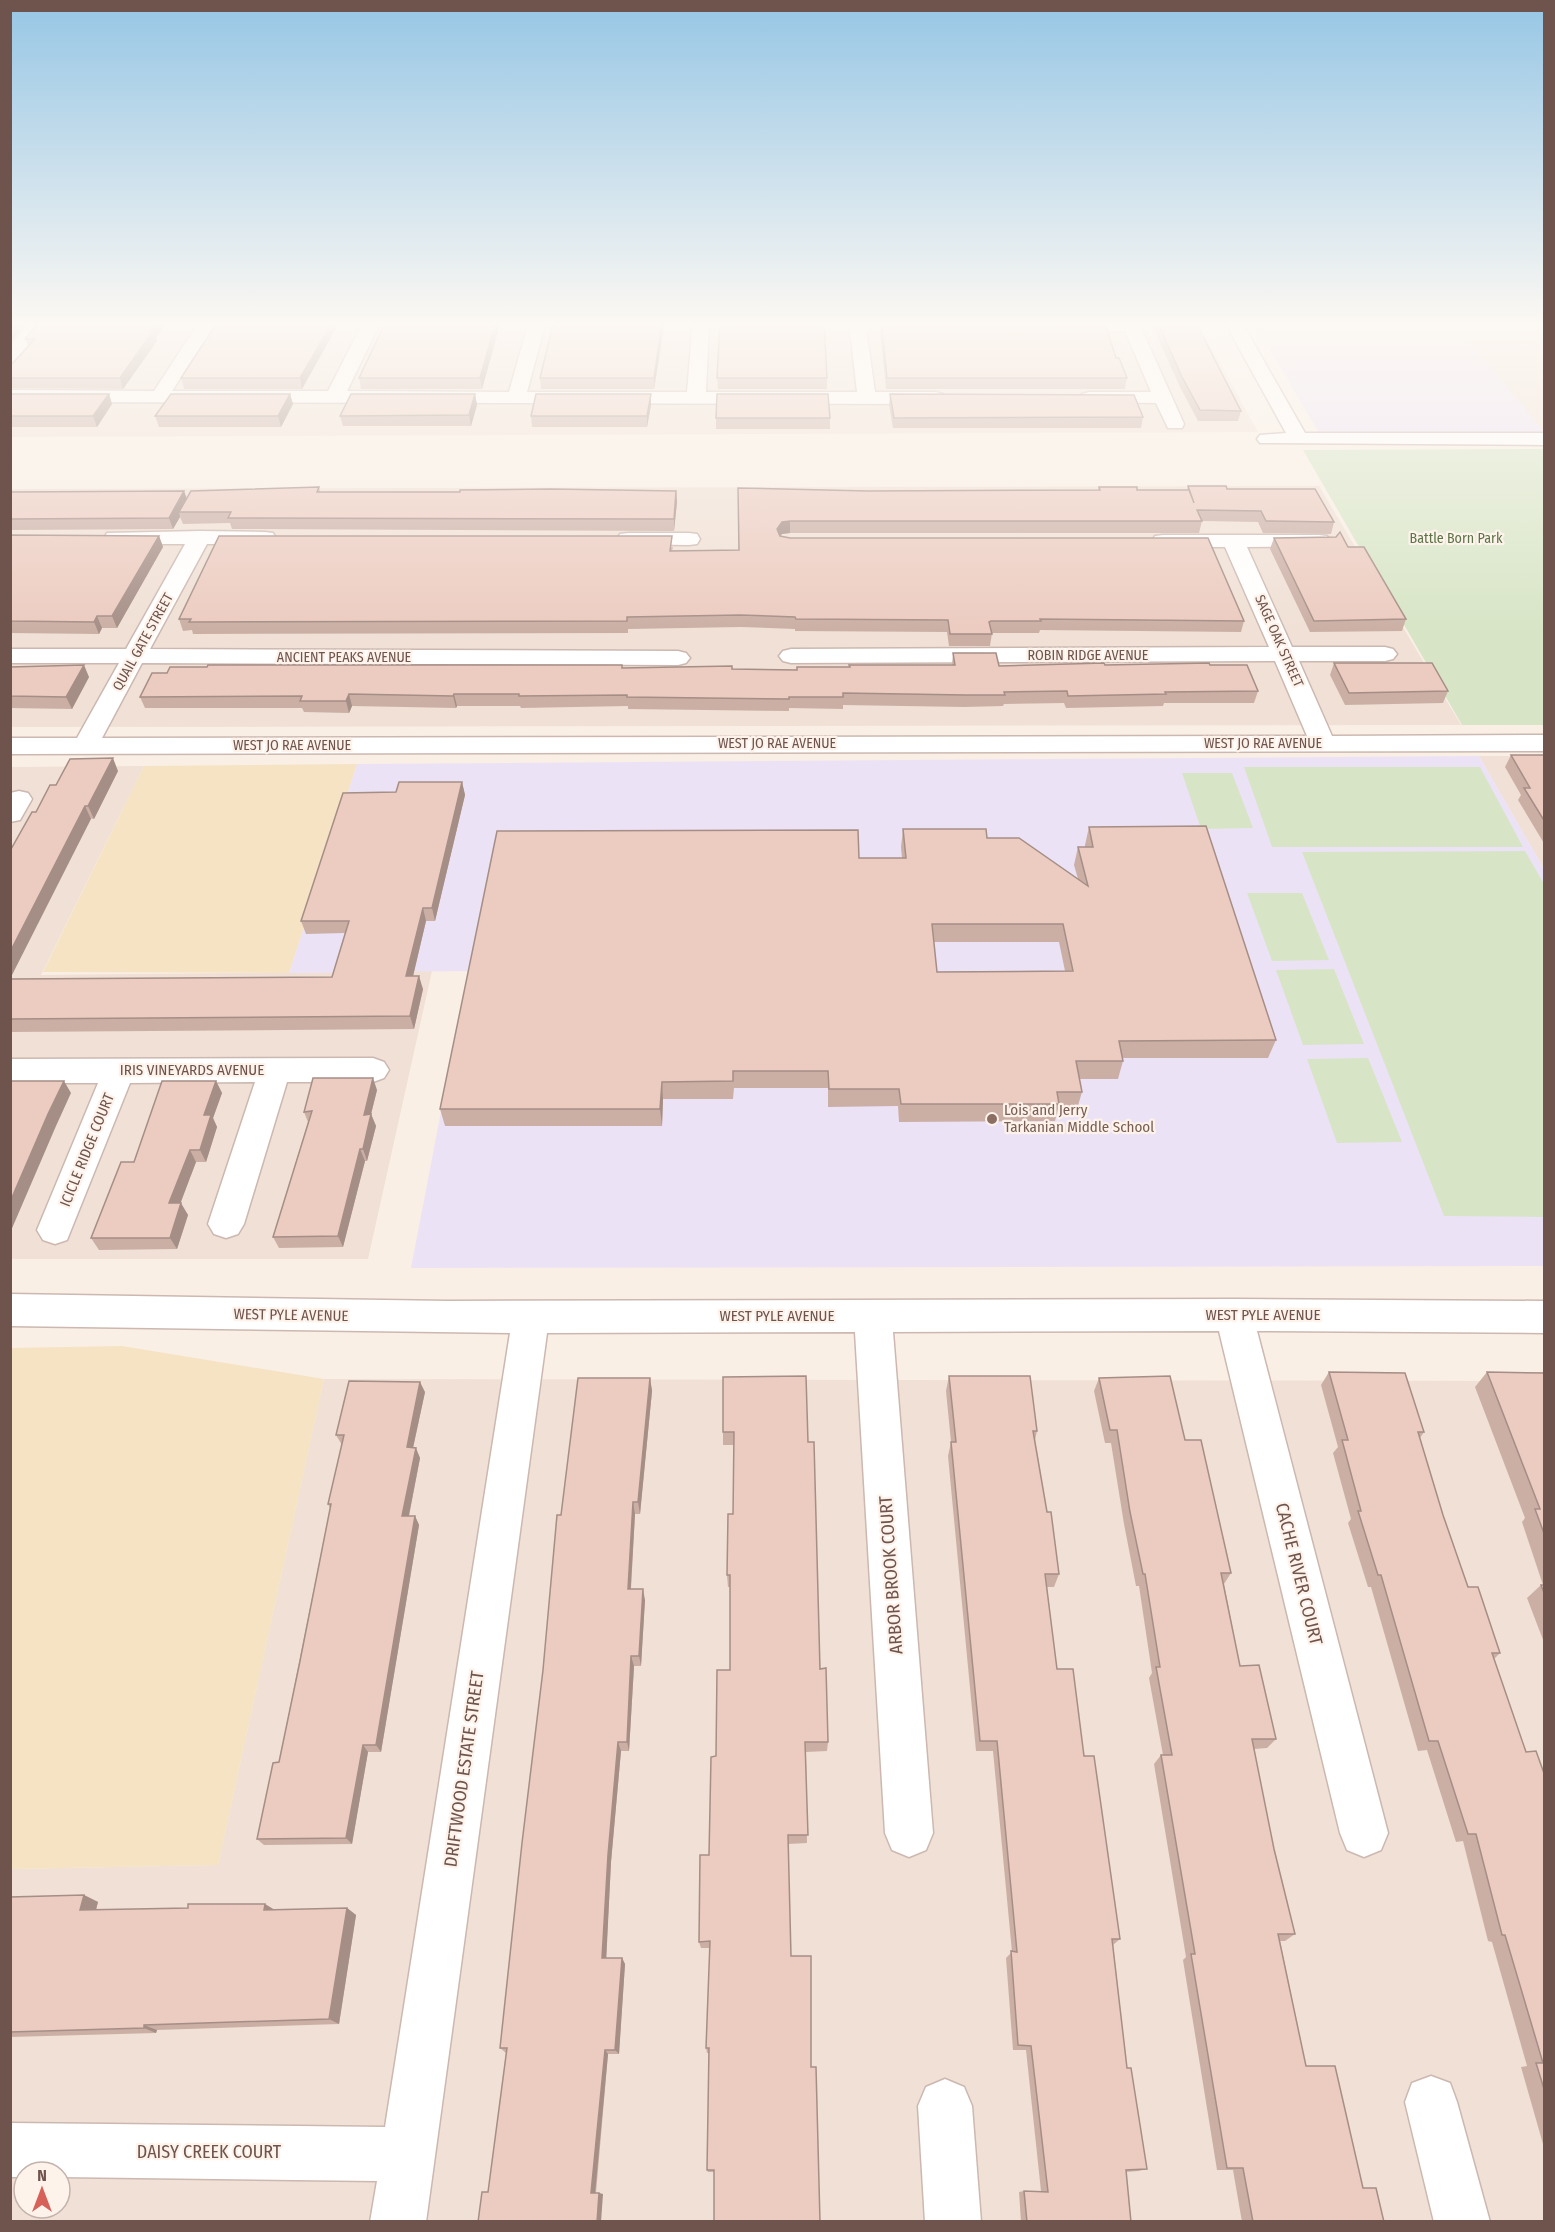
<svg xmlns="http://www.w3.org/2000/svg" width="1555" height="2232" viewBox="0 0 1555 2232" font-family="'Fira Sans Condensed',sans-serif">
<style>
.residential{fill:#f0e0d5;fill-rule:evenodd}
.education{fill:#ece2f6}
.green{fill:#d7e5c6}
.sand{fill:#f5e3c4}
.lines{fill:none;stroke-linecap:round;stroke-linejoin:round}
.minor-casing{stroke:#ccb8b0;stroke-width:3}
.minor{fill:#fff;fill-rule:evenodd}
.wall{fill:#cbafa5;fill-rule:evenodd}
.shaded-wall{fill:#a58e86}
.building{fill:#eccbc0;stroke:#a58e86;stroke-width:1.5;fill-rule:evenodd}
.education-dot{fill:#8d6e63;stroke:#fdf3eb;stroke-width:2}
.labels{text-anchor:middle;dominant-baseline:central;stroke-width:4.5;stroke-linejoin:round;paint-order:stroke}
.far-park-label{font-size:14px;fill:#5b7447;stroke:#fdf3eb}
.far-street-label{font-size:14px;fill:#6f544d;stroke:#fdf3eb}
.street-label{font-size:15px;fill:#6f544d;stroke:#fdf3eb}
.education-label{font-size:15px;fill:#785e54;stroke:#fdf3eb;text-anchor:start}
.near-street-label{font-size:18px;fill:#6f544d;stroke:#fdf3eb}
</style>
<rect width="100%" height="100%" fill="#f9efe5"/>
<g class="residential">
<path d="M10 321H1197L1258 432 11 437Z"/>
<path d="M1466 339H1544V432Z"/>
<path d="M1319 486 1461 725 11 727 10 489Z"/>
<path d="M1479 756H1544V869Z"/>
<path d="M144 766 41 975 432 971 368 1259H11L10 767Z"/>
<path d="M324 1379 1544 1381V2221H11L10 1869 218 1865ZM24 2172H60V2208H24Z"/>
</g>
<g class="education">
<path d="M1253 321H1544V339H1467L1544 432 1319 433Z"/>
<path d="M1479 756 1544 869V1266L411 1268 468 971 289 973 357 764Z"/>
</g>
<g class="green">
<path d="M1544 449V725H1462L1303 450Z"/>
<path d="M1244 767H1480L1523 847H1272Z"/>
<path d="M1182 773H1232L1253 828 1201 829Z"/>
<path d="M1525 851 1544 884V1217L1444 1216 1302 852Z"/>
<path d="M1247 893H1302L1329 960 1272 961Z"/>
<path d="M1334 969 1364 1044 1303 1045 1276 970Z"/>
<path d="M1368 1058 1402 1142 1337 1143 1307 1059Z"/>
</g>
<g class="sand">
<path d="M357 764 289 973 43 972 144 766Z"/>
<path d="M122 1346 324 1379 218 1865 11 1869V1348Z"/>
</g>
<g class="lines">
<g class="minor-casing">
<g id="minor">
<path d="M32 321H50L16 361 10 362V346Z"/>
<path d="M200 321H217L172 391H328L364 321H381L347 391 509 392 529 321H546L527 392H687L693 321H709L706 392H857L849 321H865L875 392H936L943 394 945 398 943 402 936 404 10 402V390L154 391Z"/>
<path d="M1059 321H1138L1184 424 1182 428H1168L1156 403 1082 402 1080 398 1082 394 1089 392H1151L1125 331H1061L1055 330 1053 326Z"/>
<path d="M1224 321H1241L1305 433H1544V445L1260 443 1257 439 1260 435 1286 433Z"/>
<path d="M200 531 265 532 273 533 276 538 273 543 265 544H207L150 649 678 651 686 653 690 658 686 663 678 665 142 663 102 738 1307 736 1275 661 791 663 783 661 779 656 783 651 791 649 1269 647 1225 547H1163L1155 546 1152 541 1155 536 1163 535H1319L1327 536 1330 541 1327 546 1247 547 1292 647H1385L1393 649 1397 654 1393 659 1385 661H1299L1332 736 1544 735V751L10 754V738H77L119 663H10V649H126L185 544H115L107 543 104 538 107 533Z"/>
<path d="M628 533H689L697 534 700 539 697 544 689 545 620 544 617 539 620 534Z"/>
<path d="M19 791 28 793 32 799 20 820 10 822V793Z"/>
<path d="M373 1058 384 1062 389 1070 384 1078 373 1082H287L244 1224 238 1234 226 1238 214 1234 208 1224 255 1082 130 1083 67 1240 55 1244 43 1240 37 1230 98 1083H10V1059Z"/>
<path d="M10 1294 448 1301 1234 1299 1544 1301V1333L1257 1331 1388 1833 1381 1850 1364 1857 1347 1850 1340 1833 1219 1331 893 1332 933 1833 926 1850 909 1857 892 1850 885 1833 855 1332 547 1333 426 2222H370L377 2181 60 2177V2172H24V2177H10V2123L385 2127 510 1333 10 1326Z"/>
<path d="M1431 2076 1450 2083 1457 2102 1490 2222H1434L1405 2102 1412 2083Z"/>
<path d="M945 2079 964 2087 972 2106 981 2222H925L918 2106 926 2087Z"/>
</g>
</g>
<use href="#minor" class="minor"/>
</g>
<g class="wall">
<path d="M218 321H340L302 389H184L181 378Z"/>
<path d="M501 321 482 389H361L359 378Z"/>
<path d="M665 321 654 389H541L540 378Z"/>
<path d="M879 321H959L960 323 1116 358 1127 378 1125 389H886Z"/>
<path d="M1150 321H1195L1241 411 1238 421H1198L1180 387Z"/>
<path d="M156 338 157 341 123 389 10 388V366L28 346 25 339Z"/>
<path d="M717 378H827V389H718Z"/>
<path d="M10 394H109L112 404 97 427H10Z"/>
<path d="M290 394 293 404 281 427H159L155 416Z"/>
<path d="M475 394 477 405 471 426H343L340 416Z"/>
<path d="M651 394V405L647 427H532L531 416Z"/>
<path d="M890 394 1143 417 1141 428H893L889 405Z"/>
<rect x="716" y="418" width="114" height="11"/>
<path d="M1188 486 1227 489 1334 522 1331 534 1263 533 1258 522 1202 521 1199 533H790L782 534 780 536 1244 621 1241 632 1040 630 1039 633H992L990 646H949L947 632 795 631V629L741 627 628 629V633L193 634 192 630 183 631 179 619 673 547 672 551 739 550 738 488 868 491 1098 490 1099 487 1137 490H1187Z"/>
<path d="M319 487 320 492 676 491 677 502 674 531 232 529 230 523 183 524 180 517 173 529 10 530V492L184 491 187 498Z"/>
<path d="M10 535 159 536 163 547 117 628H102L99 634 10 633Z"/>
<path d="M1336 537 1348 547 1406 619 1402 631 1310 632 1270 549 1274 538Z"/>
<path d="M953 653 999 666 1210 665 1258 691 1254 703H1164L1163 706 1066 708 1064 703 1004 704 1003 706 964 707 843 705V709L789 708V711L628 709V706L521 708 520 706H457L456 708 352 706 349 713 304 712 302 708H145L140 697 622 668 797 670 849 667 952 665Z"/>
<path d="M1334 663 1448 691 1443 703 1345 705 1330 675Z"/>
<path d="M10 667 89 677 72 709 10 708Z"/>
<path d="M1511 755H1545V845L1518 800 1521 795 1505 767Z"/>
<path d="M118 771 94 819 36 812 56 785Z"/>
<path d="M462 782 465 795 435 921H426L413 976 423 989 414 1029 10 1032V979L332 977 345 933 306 934 301 921 396 792Z"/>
<path d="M1089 827 1276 1040 1268 1058H1122L1123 1061 1118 1079H1079L1082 1092 1077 1109H1058L1055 1121 899 1122 898 1106 828 1107V1088H734L733 1099H663L662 1126H445L440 1109 859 858H902L901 847 903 829 987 838 1078 879 1074 865 1078 847H1085V845ZM934 942H1059L1065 971 937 972Z"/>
<path d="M216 1081 222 1093 213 1118 217 1127 206 1162H196L180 1203 188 1215 177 1249 99 1250 91 1238Z"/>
<path d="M377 1090 371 1114 376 1126 367 1161H365L343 1247 279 1248 273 1237 308 1122 304 1112Z"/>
<path d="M1329 1372 1424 1432 1420 1438 1443 1515 1468 1587 1500 1653 1494 1659 1526 1752 1545 1776V2151L1521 2067 1527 2066 1492 1942 1488 1941 1463 1841 1456 1842 1427 1750 1418 1751 1371 1587H1368L1348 1523 1351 1519 1333 1453 1338 1447 1321 1385Z"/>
<path d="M1487 1372 1545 1373V1645L1527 1598 1541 1585H1543L1522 1522 1525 1518 1475 1387Z"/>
<path d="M949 1376 1037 1431 1035 1440 1047 1512 1059 1574 1054 1587H1047L1057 1669 1084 1756 1120 1939 1113 1945 1127 2068 1147 2169 1138 2171 1126 2172 1131 2222H1021L1019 2192 1024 2191H1041L1026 2050H1013L1006 1958 1012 1952 993 1751H976L948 1456 951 1442 946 1391Z"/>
<path d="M723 1377 808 1442 820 1669 828 1742 827 1751 806 1752 807 1843 788 1844 714 2172H708L707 2170 709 2053H707L706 2048 710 1948H701L699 1942 709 1855 716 1756 730 1670V1587H728L727 1575 733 1514 734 1445H723Z"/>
<path d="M650 1378 652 1391 640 1514H635L631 1589 645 1600 641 1666H634L629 1751H621L611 1862 606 1958H622L625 1964 619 2054H608L596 2193 603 2194 488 2192 506 2053 500 2048 561 1515Z"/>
<path d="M1099 1378 1185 1440 1231 1573 1224 1584 1240 1666 1276 1739 1267 1748 1254 1749 1274 1849 1295 1934 1285 1941H1280L1306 2066 1363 2188 1384 2222H1242L1233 2170H1217L1183 1960 1186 1957 1154 1764 1161 1755H1163L1149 1678 1152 1673 1139 1586H1136L1124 1524 1111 1443H1105L1094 1391Z"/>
<path d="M425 1392 413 1448 420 1458 409 1516H415L419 1525 381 1752H368L352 1844 264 1845 257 1839 279 1762 330 1508 328 1504 342 1445 336 1435Z"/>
<path d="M84 1895 98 1902 96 1910H274L347 1908 356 1915 339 2024 157 2030 156 2033 10 2037V1897Z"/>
</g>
<g class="shaded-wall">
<path d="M16 321H29L10 342V327Z"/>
<path d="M157 321H169L156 338 157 341 123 389 120 378 150 331Z"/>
<path d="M333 321H340L302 389 300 378Z"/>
<path d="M496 321H501L482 389 480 378Z"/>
<path d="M662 321H665L654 389V378Z"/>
<path d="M109 394 112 404 97 427 93 416Z"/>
<path d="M290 394 293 404 281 427 278 416Z"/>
<path d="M475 394 477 405 471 426 469 415Z"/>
<path d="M651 394V405L647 427V416Z"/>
<path d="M184 491 188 503 179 512 180 517 173 529 169 518Z"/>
<path d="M676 491 677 502 674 531V519Z"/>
<path d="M790 521V533L782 534 777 540V529L782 522Z"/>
<path d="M159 536 163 547 117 628 112 616Z"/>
<path d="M97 616 102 628 99 634 94 622Z"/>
<path d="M84 665 89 677 72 709 66 697Z"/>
<path d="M349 694 352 706 349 713 346 701Z"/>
<path d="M454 694 457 706 456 708 453 696Z"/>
<path d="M113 758 118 771 94 819 88 806Z"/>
<path d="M462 782 465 795 435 921 432 908Z"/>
<path d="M85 806 91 819 10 979V952Z"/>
<path d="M423 908 426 921 410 989 406 976Z"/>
<path d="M419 976 423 989 414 1029 410 1016Z"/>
<path d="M373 1078 377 1090 368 1126 364 1115Z"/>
<path d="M64 1081 71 1093 56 1126 10 1233V1202L48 1114Z"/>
<path d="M216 1081 222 1093 213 1118 217 1127 206 1162 200 1150 204 1115Z"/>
<path d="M662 1082 663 1099 662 1126 660 1109Z"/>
<path d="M371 1114 376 1126 367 1161 363 1149Z"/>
<path d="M360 1149 365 1161 343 1247 338 1236Z"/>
<path d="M190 1150 196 1162 176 1215 169 1203Z"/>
<path d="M181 1203 188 1215 177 1249 170 1238Z"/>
<path d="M650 1378 652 1391 640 1514 638 1502Z"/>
<path d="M420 1382 425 1392 411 1457 407 1447Z"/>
<path d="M416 1448 420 1458 407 1525 402 1516Z"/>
<path d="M633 1502 635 1514 630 1600 628 1589Z"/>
<path d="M415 1516 419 1525 381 1752 376 1745Z"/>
<path d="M643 1589 645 1600 641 1666 639 1656Z"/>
<path d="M631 1656 634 1666 629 1751 627 1742Z"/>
<path d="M618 1742 621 1751 611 1862 606 1964 602 1958 608 1855Z"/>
<path d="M363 1745 368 1752 352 1844 346 1838Z"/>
<path d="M84 1895 98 1902 94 1917 80 1910Z"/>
<path d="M265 1904 275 1910H264Z"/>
<path d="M347 1908 356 1915 339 2024 329 2019Z"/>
<path d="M622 1958 625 1964 619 2054 615 2050Z"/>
<path d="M144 2025 157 2030 156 2033 144 2028Z"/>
<path d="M605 2050 608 2054 595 2194 591 2193Z"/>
<path d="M599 2193 603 2194 601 2222H597Z"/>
</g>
<g class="building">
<path d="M10 321H16L10 327Z"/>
<path d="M40 321H157L150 331H153L120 378H10V366L35 339H25Z"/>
<path d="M218 321H333L300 378H181Z"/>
<path d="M386 321H496L480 378H359Z"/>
<path d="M554 321H662L654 378H540Z"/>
<path d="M720 321H824L827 378H717Z"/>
<path d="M881 321H958L960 323 966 324 1105 323 1116 358H1119L1127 378H887Z"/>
<path d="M1157 321H1195L1241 411 1200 410 1182 377Z"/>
<path d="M10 394H109L93 416H10Z"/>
<path d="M171 394H290L278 416H155Z"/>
<path d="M351 394H475L469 415 340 416Z"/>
<path d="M536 394H651L647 416H531Z"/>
<path d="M717 394H828L830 418H716Z"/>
<path d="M890 394 1134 395 1143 417 894 418Z"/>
<path d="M1188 486H1226L1227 489H1315L1334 522 1266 521 1261 511 1197 510 1202 521H790L782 522 777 529 780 536 790 538H1208L1244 621 1040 619 1041 621H991L989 622 992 634H950L948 620 796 619 795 617 740 615 627 617V621L189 622 191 619H179L219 536H672L670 551 739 550 738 488 868 491 1100 490 1099 487H1137V490H1189L1194 503Z"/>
<path d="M319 487 317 492H460V490L551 489 676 491 674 519 228 518 231 512H179L191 491Z"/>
<path d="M184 491 169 518 10 519V492Z"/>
<path d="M1340 532 1348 547H1364L1406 619 1314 621 1274 538 1336 537Z"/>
<path d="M10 535 159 536 112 616H97L94 622 10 621Z"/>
<path d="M953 653H996L999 666 1104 663 1105 665 1209 663 1210 665H1247L1258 691 1165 692 1166 694 1068 696 1067 691 1004 692 1005 695H965L843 693V697H789V699L627 697V695L519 696V694H454L453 696 349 694 346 701H300L302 696 140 697 152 673H167L170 667H207L208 665H622V668L732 666V669L797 670V667H850L849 665H955Z"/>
<path d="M1334 663H1432L1448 691 1349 693Z"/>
<path d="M84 665 66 697 10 696V667Z"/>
<path d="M1511 755H1545V822L1524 788H1530Z"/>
<path d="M113 758 88 806H85L10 952V851L32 812H36L50 785H56L70 759Z"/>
<path d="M399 782H462L432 908H423L406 976H419L410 1016 10 1019V979L332 977 349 921H301L343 793 396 792Z"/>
<path d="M1206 826 1276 1040 1119 1041 1123 1061H1076L1082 1092H1057L1059 1104H901L899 1089H829L828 1071H733V1081L662 1082 660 1109H440L497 831 858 830 859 858H906L903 829H986L987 838H1019L1088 886 1078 847H1093L1089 827ZM932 924H1063L1073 971 937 972Z"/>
<path d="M313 1078H373L364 1115 371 1114 363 1149H360L338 1236 273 1237 312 1111 304 1112Z"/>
<path d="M10 1081H64L48 1114 10 1202Z"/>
<path d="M162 1081H216L204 1115H211L200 1150H190L169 1203H181L170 1238H91L121 1162H134Z"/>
<path d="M1329 1372 1405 1373 1424 1432H1418L1443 1515 1468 1587H1478L1500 1653H1492L1526 1752 1536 1751 1545 1776V2092L1536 2063H1543L1505 1935H1502L1476 1834H1468L1438 1741H1429L1381 1575H1378L1358 1511H1361L1342 1440H1348Z"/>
<path d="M1487 1372 1545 1373V1536L1535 1509H1540Z"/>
<path d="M806 1376 808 1442H814L820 1669 826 1668 828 1742H805L808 1835H788L791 1956H811V2067H816L820 2222H714V2170H707L709 2048H706L710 1941 699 1942 700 1855H709L711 1757 716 1756 717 1670H730V1575H727L728 1514H733L734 1432H723V1377Z"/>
<path d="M949 1376H1030L1037 1431H1033L1047 1512H1051L1059 1574H1045L1057 1669H1073L1084 1756H1094L1120 1939H1112L1127 2068H1131L1147 2169 1126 2170 1131 2222H1027L1024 2191 1048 2192 1031 2046 1018 2045 1011 1951 1017 1952 997 1741H980L951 1442H956Z"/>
<path d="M1170 1376 1185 1440H1201L1231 1573H1221L1240 1666 1259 1665 1276 1739H1252L1274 1849 1295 1934H1278L1306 2066H1335L1363 2188H1376L1384 2222H1253L1243 2168H1227L1191 1954H1195L1161 1755H1172L1156 1667H1160L1145 1574H1143L1130 1512 1117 1430H1110L1099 1378Z"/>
<path d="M578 1378H650L638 1502H633L628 1589H643L639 1656H631L627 1742H618L608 1855 602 1958H622L615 2050H605L591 2193H599L597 2222H478L482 2192H488L507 2048H500L522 1843 543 1670 557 1515H561Z"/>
<path d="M349 1381 420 1382 407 1447 416 1448 402 1516H415L376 1745H363L346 1838 257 1839 273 1763 279 1762 300 1661 331 1504H328L344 1435H336Z"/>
<path d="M1541 1585H1545V1595Z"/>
<path d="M84 1895 80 1910 188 1908V1904H265L264 1910 347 1908 329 2019 144 2025V2028L10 2032V1897Z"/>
</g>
<linearGradient id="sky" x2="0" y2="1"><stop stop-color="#96c6e5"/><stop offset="0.51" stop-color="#fcf8f3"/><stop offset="1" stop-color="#fcf8f3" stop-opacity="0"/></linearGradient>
<rect width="1555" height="634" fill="url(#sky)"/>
<circle class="education-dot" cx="992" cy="1119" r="6"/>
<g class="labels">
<g class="far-park-label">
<text x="1456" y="538">Battle Born Park</text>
</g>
<g class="far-street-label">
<text transform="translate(1279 641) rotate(66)">SAGE OAK STREET</text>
<text transform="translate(143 642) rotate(-61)">QUAIL GATE STREET</text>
<text x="1088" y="655">ROBIN RIDGE AVENUE</text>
<text x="344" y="657">ANCIENT PEAKS AVENUE</text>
<text x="777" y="743">WEST JO RAE AVENUE</text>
<text x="1263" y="743">WEST JO RAE AVENUE</text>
<text x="292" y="745">WEST JO RAE AVENUE</text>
</g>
<g class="street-label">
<text x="192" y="1070">IRIS VINEYARDS AVENUE</text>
<text transform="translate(87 1150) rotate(-68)">ICICLE RIDGE COURT</text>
<text transform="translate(291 1315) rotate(1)">WEST PYLE AVENUE</text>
<text x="1263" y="1315">WEST PYLE AVENUE</text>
<text x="777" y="1316">WEST PYLE AVENUE</text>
</g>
<g class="education-label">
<text x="1004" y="1110">Lois and Jerry<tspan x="1004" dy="17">Tarkanian Middle School</tspan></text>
</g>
<g class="near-street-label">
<text transform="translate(1299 1574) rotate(76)">CACHE RIVER COURT</text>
<text transform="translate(891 1575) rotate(-94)">ARBOR BROOK COURT</text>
<text transform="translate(464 1769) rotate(-82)">DRIFTWOOD ESTATE STREET</text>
<text x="209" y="2152">DAISY CREEK COURT</text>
</g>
</g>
<rect width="1555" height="2232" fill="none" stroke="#6f544d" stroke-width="24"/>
<g transform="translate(42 2190)"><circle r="28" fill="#fdf3eb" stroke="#c4b3ac" stroke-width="1.5"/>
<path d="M0-4.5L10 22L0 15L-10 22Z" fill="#d66158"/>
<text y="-9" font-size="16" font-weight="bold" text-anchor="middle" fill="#6f544d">N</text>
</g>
</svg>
